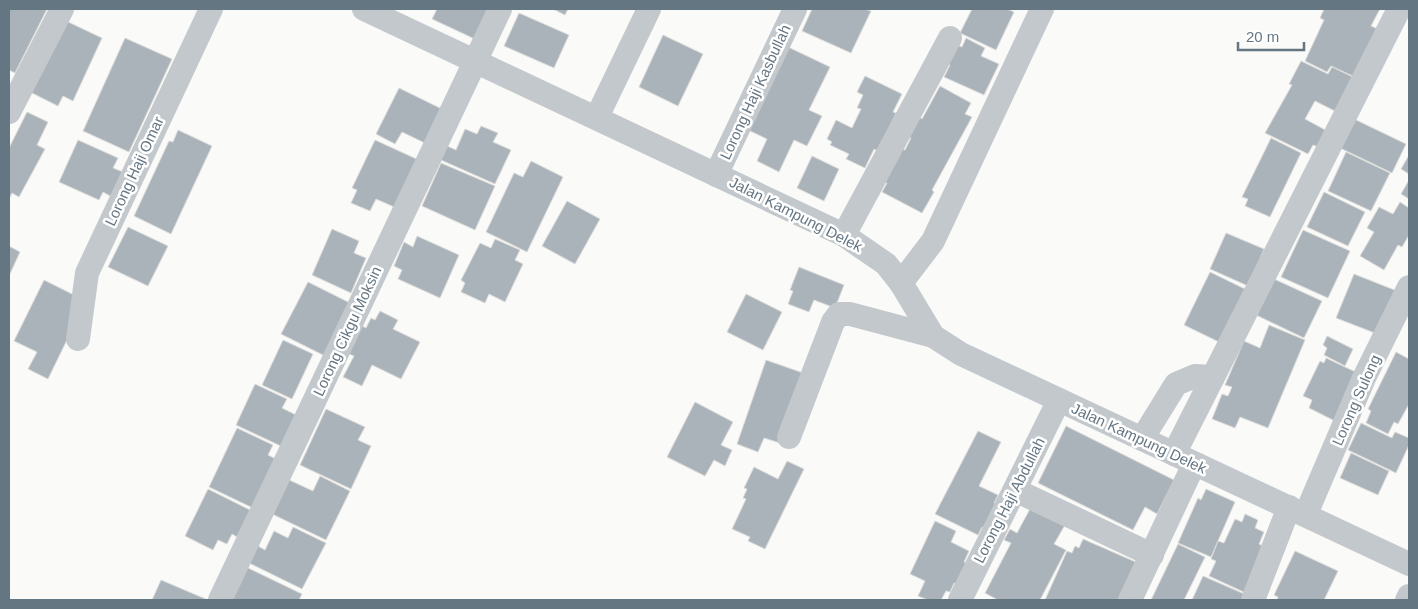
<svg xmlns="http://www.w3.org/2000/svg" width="1418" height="609" viewBox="0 0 1418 609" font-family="Arial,sans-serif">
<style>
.building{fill:#aab3b9;stroke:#dcdcda}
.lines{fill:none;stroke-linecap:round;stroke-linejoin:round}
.street{stroke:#c3c8cc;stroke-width:24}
.labels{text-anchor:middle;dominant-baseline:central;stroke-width:5;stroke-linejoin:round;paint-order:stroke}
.street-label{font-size:15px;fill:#657683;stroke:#fff}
</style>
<rect width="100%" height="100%" fill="#fafaf8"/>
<g class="building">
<path d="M9 9H47L15 73 9 70Z"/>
<path d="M437 9H495L479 41 432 19Z"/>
<path d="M553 9H568L565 15Z"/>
<path d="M812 9H865L871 11 851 53 802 31Z"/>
<path d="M972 9H1007L1014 12 996 50 960 33Z"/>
<path d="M1324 9H1380L1371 26 1380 30 1357 78 1331 66 1327 72 1305 61 1324 20 1320 18Z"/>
<path d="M519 13 569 35 554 68 504 46Z"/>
<path d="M64 20 102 38 73 101 63 96 58 106 30 92Z"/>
<path d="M663 35 703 54 678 106 639 87Z"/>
<path d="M125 38 172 59 129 152 83 131Z"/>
<path d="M966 38 985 48 981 56 999 64 984 95 944 77 950 65 944 62 953 43 962 47Z"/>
<path d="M788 47 830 67 809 110 822 116 807 146 794 140 779 172 757 161 767 139 748 130Z"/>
<path d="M1301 61 1328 74 1332 67 1353 77 1335 111 1315 101 1305 119 1329 132 1321 148 1313 145 1308 154 1265 133 1292 85 1289 84Z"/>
<path d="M865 76 902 94 893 112 896 113 878 151 874 149 865 168 846 159 849 154 830 145 832 142 827 139 836 120 852 128 861 109 857 108 863 95 857 92Z"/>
<path d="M940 86 971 103 965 114 972 117 932 190 934 192 922 213 882 192 887 183 884 182 902 149 905 150 911 138 908 137 919 117 922 119Z"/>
<path d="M399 88 446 111 429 145 402 132 395 144 376 134Z"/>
<path d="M27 112 48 122 37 145 45 149 19 197 12 193 9 199V148Z"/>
<path d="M1352 118 1406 144 1392 173 1338 147Z"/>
<path d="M481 126 498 133 493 142 511 150 495 184 441 160 447 146 456 150 465 129 477 134Z"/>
<path d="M178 130 212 146 171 234 134 216 169 141 173 142Z"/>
<path d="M1271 138 1301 153 1270 217 1245 206 1248 199 1242 197Z"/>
<path d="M78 140 118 158 113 168 123 172 112 197 103 192 99 200 59 182Z"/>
<path d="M375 140 423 162 401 210 376 199 370 211 351 203 357 190 352 188Z"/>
<path d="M1346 152 1390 173 1371 211 1328 191Z"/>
<path d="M1409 155V174L1401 169Z"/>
<path d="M812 156 839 169 824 201 797 188Z"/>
<path d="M531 161 563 177 527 252 486 232 514 173 523 177Z"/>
<path d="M441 163 495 186 475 230 422 206Z"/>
<path d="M1409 180V199L1401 194Z"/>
<path d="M1324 192 1365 212 1348 246 1307 227Z"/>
<path d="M567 201 600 219 575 264 542 246Z"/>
<path d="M1400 202 1409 208V235L1402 247 1398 245 1384 270 1360 256 1374 232 1367 228 1379 207 1393 214Z"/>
<path d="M128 227 168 246 148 286 108 267Z"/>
<path d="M332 229 359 241 354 253 366 258 351 293 312 275Z"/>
<path d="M1303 230 1350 251 1328 298 1281 277Z"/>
<path d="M1226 233 1264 249 1248 286 1210 269Z"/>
<path d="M417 236 459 255 440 298 398 279 402 270 394 266 404 242 413 247Z"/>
<path d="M495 239 520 250 515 260 523 264 505 302 489 294 485 303 461 292 465 283 461 280 480 243 491 248Z"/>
<path d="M9 246 20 252 9 276Z"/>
<path d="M799 267 844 285 835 308 814 300 809 312 788 304 793 291 790 290Z"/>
<path d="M1210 272 1245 289 1219 342 1184 325Z"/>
<path d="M1354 274 1397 291 1380 335 1336 318Z"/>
<path d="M1274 279 1322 301 1304 338 1256 315Z"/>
<path d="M44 280 82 299 80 313 48 379 28 369 37 352 14 341Z"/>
<path d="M308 282 352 304 325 356 281 334Z"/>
<path d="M746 294 782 312 763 350 727 332Z"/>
<path d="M380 311 398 320 393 329 420 342 401 379 372 365 362 386 343 377 354 356 349 354 362 326 366 328 371 318 375 320Z"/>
<path d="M1269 325 1305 340 1268 428 1240 417 1235 428 1212 419 1222 394 1228 396 1232 387 1225 385 1244 341 1260 348Z"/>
<path d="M1327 336 1353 349 1345 366 1324 355 1327 348 1323 345Z"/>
<path d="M283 340 313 354 292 399 262 385Z"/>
<path d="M1396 352 1409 359V404L1398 424 1394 422 1388 434 1366 423 1371 411 1368 409Z"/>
<path d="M1326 358 1362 375 1339 423 1309 408 1312 400 1303 396 1320 361 1324 363Z"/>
<path d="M766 360 806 374 780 443 764 438 758 452 737 444Z"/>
<path d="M255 384 287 399 282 408 300 417 285 448 236 425Z"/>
<path d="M695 402 733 422 721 445 732 450 725 466 714 460 705 476 667 457Z"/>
<path d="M326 409 365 427 358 440 371 446 351 489 300 465Z"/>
<path d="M1361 423 1392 438 1395 432 1409 438V445L1396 473 1348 450Z"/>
<path d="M1066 426 1174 480 1157 514 1145 507 1133 530 1038 483Z"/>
<path d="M237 428 273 445 268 455 278 460 255 509 209 487Z"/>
<path d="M978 431 1001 442 979 486 998 495 994 503 1002 507 990 532 982 527 978 535 935 514Z"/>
<path d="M1351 453 1389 471 1378 495 1340 478Z"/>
<path d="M787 461 804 469 765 549 748 541 750 537 732 529 746 499 743 498 747 489 744 488 754 467 778 479Z"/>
<path d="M320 476 350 491 326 540 270 513 287 479 313 491Z"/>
<path d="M208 489 250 510 237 537 232 534 227 544 218 540 213 550 185 536Z"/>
<path d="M1206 489 1235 502 1211 557 1178 543 1198 498 1201 500Z"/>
<path d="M1031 507 1065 525 1054 544 1066 550 1040 600H998L985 593 1011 543 1004 540 1010 529 1017 533Z"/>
<path d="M1245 514 1258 520 1255 528 1264 532 1259 544 1268 549 1248 594 1209 576 1216 561 1211 559 1218 541 1224 543 1235 519 1242 522Z"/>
<path d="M935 521 956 531 951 542 969 551 964 562 972 566 962 587 954 583 950 592 946 591 941 600H928L918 596 925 581 910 574Z"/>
<path d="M293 527 326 543 302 589 249 563 258 546 265 550 274 531 288 538Z"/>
<path d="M1083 539 1138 563 1121 600H1045L1067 551 1072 553 1075 546 1079 548Z"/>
<path d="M1178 544 1205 557 1184 600H1151Z"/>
<path d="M1295 551 1338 571 1324 600H1277L1278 597 1274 595Z"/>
<path d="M246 567 302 594 299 600H229Z"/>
<path d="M1203 576 1249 596 1247 600H1192Z"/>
<path d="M161 580 208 600H152Z"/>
</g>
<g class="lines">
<g class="street">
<path d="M364 9 844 235 886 264 901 283 933 336 961 354 1409 564"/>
<path d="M9 112 62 9"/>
<path d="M597 117 649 9"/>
<path d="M716 175 795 9"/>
<path d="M844 235 950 38"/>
<path d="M901 283 933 241 1042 9"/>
<path d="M78 339 87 273 211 9"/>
<path d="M789 437 833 322 839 314H850L933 336"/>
<path d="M1142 439 1176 384 1195 376 1213 377 1399 9"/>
<path d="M1174 454 1213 377"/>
<path d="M1015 490 1152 555"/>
<path d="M1306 514 1364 378 1409 287"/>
<path d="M220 600 500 9"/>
<path d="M960 600 1059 400"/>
<path d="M1130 600 1194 464"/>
<path d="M1253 600 1289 507"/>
<path d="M1407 600 1409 596"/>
</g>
</g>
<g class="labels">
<g class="street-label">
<text transform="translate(755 92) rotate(-65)">Lorong Haji Kasbullah</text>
<text transform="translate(134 171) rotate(-65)">Lorong Haji Omar</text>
<text transform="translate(796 214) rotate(27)">Jalan Kampung Delek</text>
<text transform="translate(347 331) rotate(-65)">Lorong Cikgu Moksin</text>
<text transform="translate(1356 400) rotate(-66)">Lorong Sulong</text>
<text transform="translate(1139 438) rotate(25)">Jalan Kampung Delek</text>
<text transform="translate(1009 500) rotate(-63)">Lorong Haji Abdullah</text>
</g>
</g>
<rect width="1418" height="609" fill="none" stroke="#657683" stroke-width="20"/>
<path d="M1238 42v8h66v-8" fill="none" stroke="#657683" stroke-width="2.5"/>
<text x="1246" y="42" font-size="15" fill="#657683" stroke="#ffffff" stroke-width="4" paint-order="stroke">20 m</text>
</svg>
